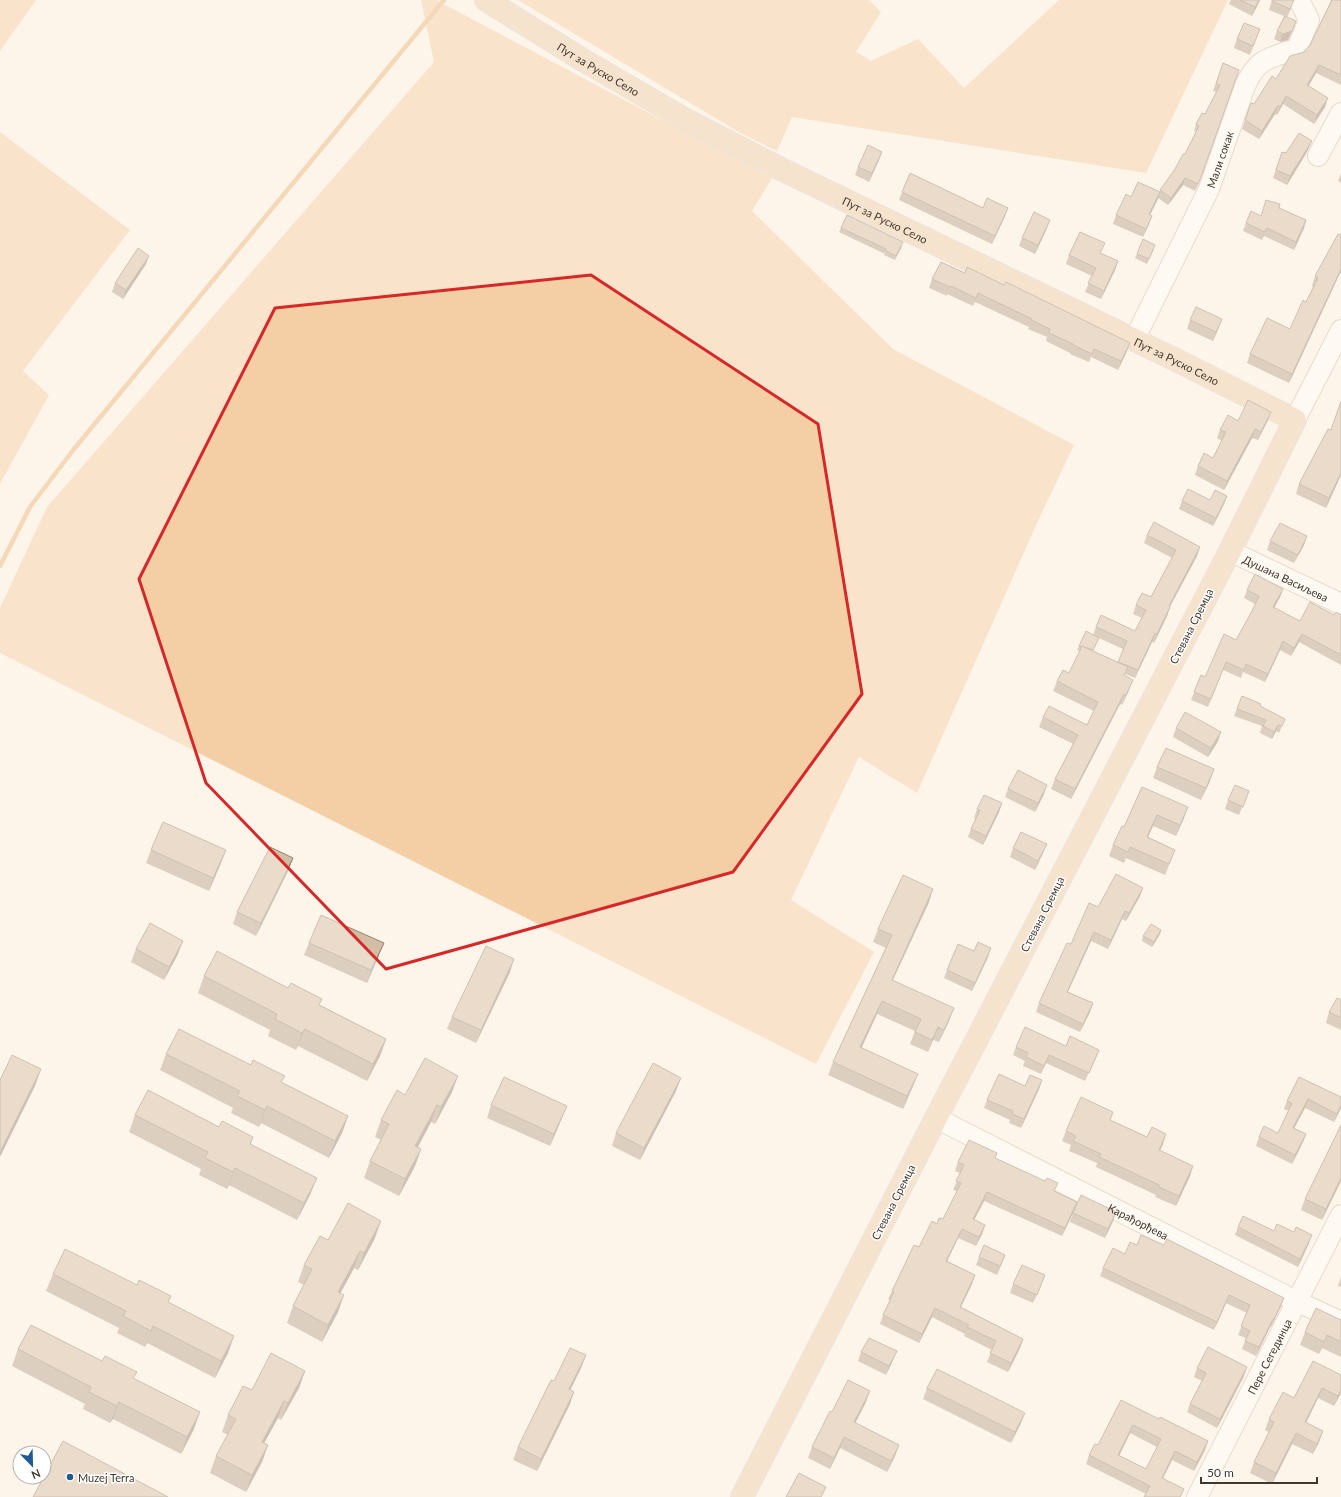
<svg xmlns="http://www.w3.org/2000/svg" width="1341" height="1497" viewBox="0 0 1341 1497" font-family="Lato,sans-serif">
<style>
.green{fill:#f4cfa6}
.lines{fill:none;stroke-linecap:round;stroke-linejoin:round}
.stream{stroke:#eab77d;stroke-width:4.5}
.minor-casing{stroke:#d2bca4;stroke-width:22}
.major-casing{stroke:#d5d3d1;stroke-width:24}
.minor{stroke:#fff;stroke-width:20}
.major{stroke:#eecfac;stroke-width:22}
.wall{fill:#b5a38e;fill-rule:evenodd}
.shaded-wall{fill:#948474}
.building{fill:#d3bda5;stroke:#948474;fill-rule:evenodd}
.marked{fill:none;stroke:#d62828;stroke-width:3;stroke-linejoin:round}
.poi-dot{fill:#1f5b92;stroke:#fff;stroke-width:1.5}
.labels{text-anchor:middle;dominant-baseline:central;stroke-width:3;stroke-linejoin:round;paint-order:stroke}
.street-label{font-size:11px;fill:#40382e;stroke:#fff}
.poi-label{font-size:11px;fill:#40382e;stroke:#fff;text-anchor:start}
</style>
<rect width="100%" height="100%" fill="#fdf4ea"/>
<g class="green">
<path d="M0 0H36L0 51Z"/>
<path d="M421 0H436L772 178 752 211 893 349 1074 445 1037 523 917 793 859 757 791 900 874 952 816 1064 0 653V608L47 507 434 62Z"/>
<path d="M518 0H869L881 12 856 52 871 61 918 39 964 88 1059 0H1228L1146 173 792 117 777 151 737 131Z"/>
<path d="M0 132 130 230 23 371 49 395 0 484Z"/>
</g>
<g class="lines">
<path class="stream" d="M0 566 30 507 74 449 444 0"/>
<g class="minor-casing">
<g id="minor">
<path d="M1318 156 1341 113"/>
<path id="s1" d="M1134 340 1209 189 1245 86C1258 57 1270 58 1297 49L1309 20 1299 0"/>
<path d="M1295 420 1341 330"/>
<path id="s2" d="M1230 551 1341 604"/>
<path id="s3" d="M936 1118 1296 1301 1341 1322"/>
<path id="s4" d="M1197 1497 1341 1215"/>
</g>
</g>
<g class="major-casing">
<g id="major">
<path id="s5" d="M486 0 583 60 686 120 781 169 1178 361 1295 420 1230 551 936 1118 742 1497"/>
</g>
</g>
<use href="#minor" class="minor"/>
<use href="#major" class="major"/>
</g>
<g class="wall">
<path d="M1231 0H1260L1252 16 1229 4Z"/>
<path d="M1272 0 1291 9 1287 17 1293 30 1288 40 1280 42 1274 39 1277 31 1284 16 1269 10Z"/>
<path d="M1330 0H1341V85L1316 73 1308 86 1325 107 1314 124 1283 104 1277 115 1275 114 1259 139 1242 129 1251 103 1254 104 1276 79 1310 45 1331 1Z"/>
<path d="M1260 29 1250 55 1234 48 1237 39Z"/>
<path d="M1223 63 1239 70 1198 185 1195 191 1183 185 1168 205 1158 198 1150 215 1149 224 1143 237 1113 224 1116 215 1159 192 1175 169 1185 154 1196 132 1194 131 1196 124 1205 114 1217 92 1213 91Z"/>
<path d="M1308 150 1287 185 1273 178 1282 152 1286 153Z"/>
<path d="M882 152 879 160 869 182 855 175 858 167Z"/>
<path d="M1341 174V183L1338 181Z"/>
<path d="M902 192 983 208H1008L1005 216 992 244 899 200Z"/>
<path d="M1279 208 1306 220 1304 228 1294 250 1264 236 1262 240 1243 231 1246 223 1260 216Z"/>
<path d="M841 228 902 247 895 260 884 255 885 254 839 232Z"/>
<path d="M1047 228 1035 254 1019 246 1022 238Z"/>
<path d="M1341 235V274L1340 273 1289 383 1247 363 1250 354 1290 329 1306 302 1313 287 1312 286 1315 276Z"/>
<path d="M1154 249 1147 264 1135 258 1137 254Z"/>
<path d="M1101 253 1118 261 1115 270 1101 299 1085 292 1092 276 1066 264 1069 255Z"/>
<path d="M941 262 1127 351 1118 370 1091 357 1089 362 1070 354V353L1046 341 1047 337 1028 329 1029 327 975 302 973 306 947 294V296L929 288 932 279Z"/>
<path d="M146 264 123 299 112 292 115 283Z"/>
<path d="M1190 320 1219 327 1213 341 1187 329Z"/>
<path d="M1271 412 1268 420 1258 440 1252 438 1224 490 1195 475 1198 466 1213 458 1222 441 1217 438 1220 430 1238 421Z"/>
<path d="M1341 475 1326 508 1296 494 1299 484Z"/>
<path d="M1227 496 1224 504 1213 526 1179 509 1182 501 1210 500Z"/>
<path d="M1147 535 1197 556 1170 607 1167 616 1154 643 1152 642 1135 678 1125 674V676L1129 690 1122 705 1120 704 1071 799 1051 789 1055 779 1073 744 1039 727 1043 717 1087 725 1094 711 1053 691 1057 681 1069 673 1080 651 1077 650 1079 646 1093 635 1096 627 1135 631 1142 618 1133 614 1136 605 1151 597 1172 558 1144 543ZM1099 638 1123 649 1118 662 1093 651Z"/>
<path d="M1270 541 1304 545 1294 563 1267 550Z"/>
<path d="M1283 589 1280 597 1274 608 1300 621 1334 615H1341V665L1299 642 1291 656 1280 650 1265 682 1243 672 1241 678 1223 670 1208 707 1191 700 1201 675 1205 677 1236 640 1252 611 1255 604 1244 598 1247 590Z"/>
<path d="M1242 696 1260 706 1282 726 1279 733 1276 731 1272 739 1260 733 1262 726 1234 716Z"/>
<path d="M1176 728 1218 741 1208 757 1173 737Z"/>
<path d="M1157 767 1210 781 1201 800 1153 778Z"/>
<path d="M1142 787 1184 818 1176 836 1153 826 1148 837 1175 850 1165 875 1126 858 1124 863 1109 856 1113 845 1124 827Z"/>
<path d="M1008 789 1044 794 1035 812 1005 797Z"/>
<path d="M1249 791 1239 815 1225 809 1228 800Z"/>
<path d="M1002 803 999 812 983 845 968 837 971 829 976 819 974 818 977 809Z"/>
<path d="M1013 848 1043 853 1035 870 1010 857Z"/>
<path d="M151 850H226L221 863 209 891 146 863Z"/>
<path d="M293 858 288 871 256 936 233 924 237 912Z"/>
<path d="M1143 888 1140 896 1126 921 1122 919 1108 949 1091 941 1068 992 1093 1003 1090 1012 1080 1032 1036 1012 1039 1003 1071 944 1098 907Z"/>
<path d="M929 902 893 980 949 1021 939 1042 933 1040 928 1052 910 1044 915 1031 877 1014 861 1048 913 1086 903 1109 828 1075 833 1062 886 948 873 942 878 929Z"/>
<path d="M1160 934 1152 947 1142 941 1143 936Z"/>
<path d="M309 943 379 955 367 983 304 955Z"/>
<path d="M136 949 178 954 164 980 131 962Z"/>
<path d="M974 951 988 957 972 991 944 978 947 970Z"/>
<path d="M510 972 476 1043 447 1029 452 1017Z"/>
<path d="M204 976 320 1005 386 1039 380 1056 367 1081 298 1046 296 1050 268 1036 270 1030 198 993Z"/>
<path d="M1341 1000V1030L1326 1023 1329 1012Z"/>
<path d="M1066 1046 1096 1058 1085 1081 1046 1063 1041 1074 1023 1066 1025 1061 1013 1055 1016 1047Z"/>
<path d="M166 1054 282 1083 348 1116 342 1133 329 1158 261 1123 259 1127 231 1113 233 1108 160 1070Z"/>
<path d="M1299 1077 1341 1108 1334 1122 1305 1108 1294 1128 1306 1134 1303 1142 1292 1164 1256 1146 1259 1137 1278 1133 1289 1111 1284 1109 1287 1101Z"/>
<path d="M1042 1080 1039 1089 1021 1128 1009 1123 1010 1120 984 1108 987 1100Z"/>
<path d="M676 1091 640 1160 612 1146 616 1133Z"/>
<path d="M452 1092 435 1124 431 1122 418 1147 421 1149 415 1166 399 1196 364 1178 370 1161 381 1140 375 1137 381 1120 405 1095Z"/>
<path d="M491 1105 562 1118 550 1146 487 1118Z"/>
<path d="M135 1115 219 1127 253 1137 251 1144 310 1195 297 1220 229 1185 227 1189 199 1175 201 1169 129 1132Z"/>
<path d="M1110 1120 1163 1144 1160 1151 1190 1176 1176 1206 1155 1197 1156 1195 1096 1167 1097 1163 1069 1151 1071 1145 1062 1141 1066 1131Z"/>
<path d="M995 1158 1054 1192 1077 1202 1074 1211 1062 1236 984 1201 974 1220 985 1225 982 1234 976 1246 958 1238 947 1261 975 1275 972 1284 961 1307 1023 1339 1020 1348 1008 1372 987 1362 992 1350 964 1336 965 1334 932 1317 919 1343 880 1324 883 1315 890 1300 888 1299 892 1291 919 1247 937 1224 943 1219 957 1191 953 1190 960 1173 955 1171 958 1162Z"/>
<path d="M1341 1181 1322 1220 1301 1210 1305 1199Z"/>
<path d="M1116 1212 1113 1221 1105 1238 1070 1222 1073 1213Z"/>
<path d="M1238 1227 1274 1231 1309 1243 1298 1267 1235 1235Z"/>
<path d="M375 1238 358 1270 354 1268 340 1293 338 1312 322 1342 287 1323 293 1306 304 1285 298 1282 304 1265 328 1240Z"/>
<path d="M1125 1254 1281 1306 1271 1327H1270L1256 1356 1242 1349 1246 1338 1238 1335 1247 1313 1226 1303 1214 1330 1100 1276 1103 1268Z"/>
<path d="M1005 1255 997 1275 976 1265 979 1257Z"/>
<path d="M53 1274 169 1303 228 1353 215 1378 147 1343 145 1347 117 1333 119 1328 46 1291Z"/>
<path d="M1341 1277V1287L1338 1286Z"/>
<path d="M1013 1284H1042L1033 1303 1010 1293Z"/>
<path d="M1341 1320V1357L1322 1348 1319 1354 1300 1345 1305 1332Z"/>
<path d="M18 1349 134 1379 194 1429 181 1454 113 1419 110 1423 83 1409 85 1404 12 1366Z"/>
<path d="M861 1352 893 1360 886 1375 858 1361Z"/>
<path d="M586 1355 581 1368 570 1390V1404L537 1471 513 1460 518 1447Z"/>
<path d="M1313 1361 1341 1393 1334 1406 1318 1398 1306 1423 1323 1431 1319 1442 1313 1454 1292 1444 1272 1484 1250 1473 1254 1462 1269 1432 1265 1430 1269 1419 1294 1398Z"/>
<path d="M1197 1368 1244 1376 1217 1428 1187 1412 1190 1404 1202 1381 1194 1377Z"/>
<path d="M305 1371 299 1388 281 1420 278 1418 264 1443 268 1445 262 1462 246 1492 210 1473 216 1456 228 1435 222 1432 228 1415 252 1390Z"/>
<path d="M927 1388 1021 1423 1011 1443 923 1399Z"/>
<path d="M1121 1400 1205 1450 1194 1471 1172 1460 1163 1478 1146 1494 1086 1464 1089 1455 1098 1445ZM1130 1433 1157 1447 1146 1469 1119 1456Z"/>
<path d="M866 1402 855 1423 899 1445 895 1456 887 1472 840 1448 830 1469 808 1458 812 1447 832 1412Z"/>
</g>
<g class="shaded-wall">
<path d="M1259 0H1260L1252 16 1255 7Z"/>
<path d="M1296 21 1288 40 1280 42 1283 34Z"/>
<path d="M1319 65 1316 73 1304 94 1307 85Z"/>
<path d="M1286 96 1283 104 1277 115 1280 107Z"/>
<path d="M1328 98 1325 107 1314 124 1317 115Z"/>
<path d="M1278 105 1275 114 1259 139 1262 131Z"/>
<path d="M1312 141 1308 150 1287 185 1290 176Z"/>
<path d="M882 152 879 160 869 182 872 173Z"/>
<path d="M1185 178 1183 185 1168 205 1171 198Z"/>
<path d="M1160 192 1157 201 1146 223 1149 214Z"/>
<path d="M1008 208 1005 216 992 244 995 236Z"/>
<path d="M1152 216 1149 224 1143 237 1146 229Z"/>
<path d="M1050 220 1047 228 1035 254 1038 245Z"/>
<path d="M1306 220 1304 228 1294 250 1296 242Z"/>
<path d="M149 256 146 264 123 299 126 290Z"/>
<path d="M1118 261 1115 270 1101 299 1104 291Z"/>
<path d="M1341 269 1340 273 1289 383 1292 374Z"/>
<path d="M1222 319 1219 327 1213 341 1216 332Z"/>
<path d="M1130 343 1127 351 1118 370 1121 361Z"/>
<path d="M1271 412 1268 420 1258 440 1261 432Z"/>
<path d="M1255 429 1252 438 1224 490 1227 481Z"/>
<path d="M1341 473V475L1326 508 1329 498Z"/>
<path d="M1227 496 1224 504 1213 526 1216 518Z"/>
<path d="M1307 536 1304 545 1294 563 1298 555Z"/>
<path d="M1200 547 1197 556 1165 615 1169 606Z"/>
<path d="M1283 589 1280 597 1270 616 1273 607Z"/>
<path d="M1170 607 1167 616 1154 643 1157 634Z"/>
<path d="M1155 633 1152 642 1135 678 1138 670Z"/>
<path d="M1302 634 1299 642 1291 656 1294 648Z"/>
<path d="M1283 641 1280 650 1265 682 1268 674Z"/>
<path d="M1133 680 1129 690 1122 705 1126 695Z"/>
<path d="M1124 694 1120 704 1071 799 1075 789Z"/>
<path d="M1278 725 1276 731 1272 739 1274 732Z"/>
<path d="M1221 732 1218 741 1208 757 1211 748Z"/>
<path d="M1214 769 1210 781 1201 800 1206 788Z"/>
<path d="M1047 785 1044 794 1035 812 1038 803Z"/>
<path d="M1002 803 999 812 983 845 986 836Z"/>
<path d="M1188 807 1184 818 1176 836 1180 825Z"/>
<path d="M1157 815 1153 826 1143 848 1147 837Z"/>
<path d="M1047 844 1043 853 1035 870 1038 861Z"/>
<path d="M226 850 221 863 209 891 213 878Z"/>
<path d="M293 858 288 871 256 936 261 923Z"/>
<path d="M1143 888 1140 896 1126 921 1129 913Z"/>
<path d="M933 889 929 902 887 992 892 980Z"/>
<path d="M1125 911 1122 919 1108 949 1111 940Z"/>
<path d="M1161 930 1160 934 1152 947 1154 942Z"/>
<path d="M1094 932 1091 941 1064 1000 1067 992Z"/>
<path d="M183 941 178 954 164 980 169 967Z"/>
<path d="M384 943 379 955 367 983 371 970Z"/>
<path d="M991 948 988 957 972 991 975 983Z"/>
<path d="M514 959 510 972 476 1043 481 1030Z"/>
<path d="M882 1001 877 1014 856 1060 860 1047Z"/>
<path d="M1093 1003 1090 1012 1080 1032 1083 1024Z"/>
<path d="M954 1008 949 1021 939 1042 944 1030Z"/>
<path d="M938 1027 933 1040 928 1052 932 1040Z"/>
<path d="M305 1029 298 1046 296 1050 302 1033Z"/>
<path d="M386 1039 380 1056 367 1081 373 1064Z"/>
<path d="M1049 1055 1046 1063 1041 1074 1044 1066Z"/>
<path d="M41 1069 35 1086 0 1157V1152Z"/>
<path d="M918 1074 913 1086 903 1109 907 1096Z"/>
<path d="M458 1076 452 1092 435 1124 441 1107Z"/>
<path d="M681 1078 676 1091 640 1160 644 1148Z"/>
<path d="M1042 1080 1039 1089 1021 1128 1024 1119Z"/>
<path d="M1308 1099 1305 1108 1290 1136 1293 1128Z"/>
<path d="M437 1105 431 1122 409 1163 415 1146Z"/>
<path d="M1341 1105V1108L1334 1122 1337 1114Z"/>
<path d="M267 1106 261 1123 259 1127 265 1110Z"/>
<path d="M567 1106 562 1118 550 1146 554 1134Z"/>
<path d="M348 1116 342 1133 329 1158 335 1141Z"/>
<path d="M1166 1134 1163 1144 1155 1160 1159 1150Z"/>
<path d="M1306 1134 1303 1142 1292 1164 1295 1155Z"/>
<path d="M421 1149 415 1166 399 1196 405 1179Z"/>
<path d="M1193 1166 1190 1176 1176 1206 1179 1196Z"/>
<path d="M235 1168 229 1185 227 1189 233 1172Z"/>
<path d="M317 1178 310 1195 297 1220 304 1203Z"/>
<path d="M1341 1178V1181L1322 1220 1326 1209Z"/>
<path d="M987 1192 984 1201 970 1228 973 1219Z"/>
<path d="M1077 1202 1074 1211 1062 1236 1065 1228Z"/>
<path d="M1116 1212 1113 1221 1105 1238 1108 1229Z"/>
<path d="M381 1221 375 1238 358 1270 364 1253Z"/>
<path d="M985 1225 982 1234 976 1246 979 1237Z"/>
<path d="M962 1229 958 1238 943 1270 946 1261Z"/>
<path d="M1312 1235 1309 1243 1298 1267 1300 1259Z"/>
<path d="M360 1251 354 1268 332 1309 338 1292Z"/>
<path d="M1005 1255 1002 1263 997 1275 1000 1266Z"/>
<path d="M975 1275 972 1284 957 1315 960 1307Z"/>
<path d="M344 1295 338 1312 322 1342 328 1325Z"/>
<path d="M1229 1295 1226 1303 1214 1330 1217 1322Z"/>
<path d="M1284 1298 1281 1306 1271 1327 1274 1319Z"/>
<path d="M935 1308 932 1317 919 1343 922 1334Z"/>
<path d="M1273 1319 1270 1327 1256 1356 1259 1347Z"/>
<path d="M153 1326 147 1343 145 1347 151 1331Z"/>
<path d="M1327 1335 1322 1348 1319 1354 1324 1342Z"/>
<path d="M234 1336 228 1353 215 1378 221 1361Z"/>
<path d="M1023 1339 1020 1348 1008 1372 1011 1363Z"/>
<path d="M897 1351 893 1360 886 1375 889 1366Z"/>
<path d="M586 1355 581 1368 565 1401 569 1389Z"/>
<path d="M1247 1367 1244 1376 1217 1428 1220 1419Z"/>
<path d="M305 1371 299 1388 281 1420 288 1403Z"/>
<path d="M1322 1388 1318 1398 1301 1433 1305 1422Z"/>
<path d="M1341 1390V1393L1334 1406 1338 1396Z"/>
<path d="M870 1391 866 1402 850 1433 854 1422Z"/>
<path d="M574 1392 570 1404 537 1471 541 1459Z"/>
<path d="M284 1401 278 1418 256 1458 262 1442Z"/>
<path d="M119 1402 113 1419 110 1423 117 1406Z"/>
<path d="M200 1412 194 1429 181 1454 187 1437Z"/>
<path d="M1025 1413 1021 1423 1011 1443 1015 1432Z"/>
<path d="M1133 1425 1130 1433 1115 1464 1118 1455Z"/>
<path d="M1323 1431 1319 1442 1313 1454 1317 1444Z"/>
<path d="M1296 1433 1292 1444 1272 1484 1276 1473Z"/>
<path d="M844 1437 840 1448 830 1469 834 1458Z"/>
<path d="M1208 1441 1205 1450 1194 1471 1197 1462Z"/>
<path d="M268 1445 262 1462 246 1492 252 1475Z"/>
<path d="M899 1445 895 1456 887 1472 891 1461Z"/>
<path d="M1175 1451 1172 1460 1159 1486 1162 1478Z"/>
</g>
<g class="building">
<path d="M1240 0H1259L1255 7Z"/>
<path d="M1272 0H1294L1290 9 1272 1Z"/>
<path d="M1332 0H1341V75L1319 65 1307 85 1328 98 1317 115 1286 96 1280 107 1278 105 1262 131 1245 120 1251 103 1254 104 1272 76 1276 79 1290 56 1304 52 1310 45Z"/>
<path d="M1285 16 1296 21 1292 31 1283 34 1277 31Z"/>
<path d="M1244 23 1260 29 1253 46 1237 39Z"/>
<path d="M1223 63 1239 70 1201 177 1198 184 1185 178 1171 198 1160 190 1175 169 1183 154H1185L1199 126 1196 124 1202 113 1205 114 1220 85 1216 84Z"/>
<path d="M1299 133 1312 141 1290 176 1276 170 1282 152 1286 153Z"/>
<path d="M868 145 882 152 872 173 858 167Z"/>
<path d="M910 173 983 208 987 198 1008 208 995 236 902 192Z"/>
<path d="M1138 182 1160 192 1149 214 1152 216 1146 229 1116 215 1126 194 1131 197Z"/>
<path d="M1266 200 1280 204 1279 208 1306 220 1296 242 1267 228 1265 232 1246 223 1251 211 1261 216Z"/>
<path d="M1034 212 1050 220 1038 245 1022 238Z"/>
<path d="M847 215 903 242 896 256 886 251V249L841 228Z"/>
<path d="M1080 232 1105 243 1100 253 1118 261 1104 291 1088 283 1096 268 1069 255Z"/>
<path d="M1338 234 1341 235V269L1292 374 1250 354 1267 318 1290 329 1303 300 1306 302 1318 278 1315 276Z"/>
<path d="M1143 239 1155 245 1149 259 1137 254Z"/>
<path d="M138 248 149 256 126 290 115 283Z"/>
<path d="M941 262 965 273 967 267 1004 285 1006 282 1130 343 1121 361 1094 349 1092 354 1073 345V344L1049 333 1050 329 1031 320 1032 319 978 293 976 298 951 286 950 287 932 279Z"/>
<path d="M1196 307 1222 319 1216 332 1190 320Z"/>
<path d="M1248 400 1271 412 1261 432 1255 429 1227 481 1198 466 1204 453 1213 458 1226 432 1220 430 1228 415 1238 421Z"/>
<path d="M1341 401V473L1329 498 1299 484 1328 429 1331 430Z"/>
<path d="M1188 489 1210 500 1215 490 1227 496 1216 518 1182 501Z"/>
<path d="M1154 522 1200 547 1169 606 1170 607 1157 634 1155 633 1138 670 1118 662 1127 641 1096 627 1101 615 1135 631 1146 610 1136 605 1142 593 1151 597 1176 550 1147 535Z"/>
<path d="M1280 523 1307 536 1298 555 1270 541Z"/>
<path d="M1255 574 1283 589 1273 607 1300 621 1310 602 1334 615 1336 612 1341 615V655L1302 634 1294 648 1283 641 1268 674 1246 664 1244 670 1226 662 1211 699 1194 692 1201 675 1205 677 1224 634 1236 640 1252 611 1259 596 1247 590Z"/>
<path d="M1086 631 1099 638 1093 650 1082 646V647L1079 646Z"/>
<path d="M1082 646 1128 667 1124 675 1133 680 1126 695 1124 694 1075 789 1055 779 1078 735 1043 717 1049 706 1087 725 1098 702 1057 681 1063 670 1069 673Z"/>
<path d="M1242 696 1261 704 1260 706 1285 719 1282 726 1278 725 1274 732 1263 726 1266 720 1237 709Z"/>
<path d="M1185 712 1221 732 1211 748 1176 728Z"/>
<path d="M1166 748 1214 769 1206 788 1157 767Z"/>
<path d="M1018 770 1047 785 1038 803 1008 789Z"/>
<path d="M1235 785 1249 791 1243 807 1228 800Z"/>
<path d="M1142 787 1188 807 1180 825 1157 815 1147 837 1175 850 1169 864 1130 847 1128 852 1113 845 1122 826 1124 827Z"/>
<path d="M984 795 1002 803 986 836 971 829 980 810 977 809Z"/>
<path d="M163 822 226 850 213 878 151 850Z"/>
<path d="M1021 832 1047 844 1038 861 1013 848Z"/>
<path d="M270 847 293 858 261 923 237 912Z"/>
<path d="M1116 874 1143 888 1129 913 1125 911 1111 940 1094 932 1067 992 1093 1003 1083 1024 1039 1003 1067 943 1071 944 1089 903 1098 907Z"/>
<path d="M903 875 933 889 892 980 954 1008 944 1030 938 1027 932 1040 915 1032 921 1019 882 1001 860 1047 918 1074 907 1096 833 1062 892 935 878 929Z"/>
<path d="M321 915 384 943 371 970 309 943Z"/>
<path d="M150 923 183 941 169 967 136 949Z"/>
<path d="M1151 924 1161 930 1154 942 1143 936Z"/>
<path d="M978 942 991 948 975 983 947 970 958 944 974 951Z"/>
<path d="M486 946 514 959 481 1030 452 1017Z"/>
<path d="M217 951 288 988 291 983 322 999 319 1005 386 1039 373 1064 305 1029 302 1033 275 1019 277 1014 204 976Z"/>
<path d="M1337 998 1341 1000V1018L1329 1012Z"/>
<path d="M1025 1027 1066 1046 1070 1036 1099 1050 1089 1073 1049 1055 1044 1066 1026 1057 1028 1053 1016 1047Z"/>
<path d="M179 1029 251 1065 253 1060 285 1076 281 1082 348 1116 335 1141 267 1106 265 1110 237 1096 240 1091 166 1054Z"/>
<path d="M12 1055 41 1069 0 1152V1080Z"/>
<path d="M425 1058 458 1076 441 1107 437 1105 415 1146 421 1149 405 1179 370 1161 389 1124 381 1120 397 1090 405 1095Z"/>
<path d="M653 1063 681 1078 644 1148 616 1133Z"/>
<path d="M999 1074 1025 1086 1030 1075 1042 1080 1024 1119 1012 1114 1013 1111 987 1100Z"/>
<path d="M504 1077 567 1106 554 1134 491 1105Z"/>
<path d="M1299 1077 1341 1097V1105L1337 1114 1308 1099 1293 1128 1306 1134 1295 1155 1259 1137 1264 1126 1278 1133 1292 1103 1287 1101Z"/>
<path d="M148 1090 219 1127 222 1121 253 1137 250 1144 317 1178 304 1203 235 1168 233 1172 205 1158 208 1152 135 1115Z"/>
<path d="M1081 1097 1113 1112 1110 1120 1147 1137 1152 1127 1166 1134 1159 1150 1193 1166 1179 1196 1159 1187V1185L1099 1157 1101 1154 1073 1141 1076 1136 1066 1131Z"/>
<path d="M1341 1125V1178L1326 1209 1305 1199Z"/>
<path d="M969 1140 997 1153 995 1158 1045 1181 1047 1178 1058 1183 1054 1191 1077 1202 1065 1228 987 1192 973 1219 985 1225 979 1237 962 1229 946 1261 975 1275 960 1307 1023 1339 1011 1363 990 1353 996 1341 967 1327 969 1325 935 1308 922 1334 883 1315 894 1292 892 1291 914 1245 919 1247 932 1221 937 1224 939 1218 943 1219 961 1183 956 1181 964 1165 958 1162Z"/>
<path d="M1081 1195 1116 1212 1108 1229 1073 1213Z"/>
<path d="M348 1203 381 1221 364 1253 360 1251 338 1292 344 1295 328 1325 293 1306 312 1269 304 1265 320 1236 328 1240Z"/>
<path d="M1243 1216 1274 1231 1277 1224 1294 1232 1296 1227 1312 1235 1300 1259 1238 1227Z"/>
<path d="M1141 1235 1164 1245 1167 1239 1284 1298 1274 1319H1273L1259 1347 1245 1341 1250 1331 1241 1326 1250 1305 1229 1295 1217 1322 1103 1268 1113 1248 1125 1254 1130 1242 1137 1245Z"/>
<path d="M984 1245 1005 1255 1000 1266 979 1257Z"/>
<path d="M65 1249 137 1285 139 1280 171 1296 168 1302 234 1336 221 1361 153 1326 151 1331 123 1316 126 1311 53 1274Z"/>
<path d="M1022 1265 1045 1275 1037 1295 1013 1284Z"/>
<path d="M1316 1308 1341 1320V1342L1327 1335 1324 1342 1305 1332Z"/>
<path d="M31 1325 102 1361 105 1356 137 1372 133 1378 200 1412 187 1437 119 1402 117 1406 89 1392 91 1387 18 1349Z"/>
<path d="M869 1338 897 1351 889 1366 861 1352Z"/>
<path d="M1208 1347 1247 1367 1220 1419 1190 1404 1206 1373 1197 1368Z"/>
<path d="M570 1348 586 1355 569 1389 574 1392 541 1459 518 1447 551 1380 554 1381Z"/>
<path d="M271 1353 305 1371 288 1403 284 1401 262 1442 268 1445 252 1475 216 1456 236 1419 228 1415 243 1386 252 1390Z"/>
<path d="M1313 1361 1341 1375V1390L1338 1396 1322 1388 1305 1422 1323 1431 1317 1444 1296 1433 1276 1473 1254 1462 1274 1422 1269 1419 1283 1392 1294 1398Z"/>
<path d="M937 1369 1025 1413 1015 1432 927 1388Z"/>
<path d="M848 1380 870 1391 854 1422 899 1445 891 1461 844 1437 834 1458 812 1447 830 1411 832 1412Z"/>
<path d="M1121 1400 1159 1419 1160 1417 1208 1441 1197 1462 1175 1451 1162 1478 1184 1489 1180 1497H1144L1150 1486 1089 1455 1095 1444 1098 1445ZM1133 1425 1161 1439 1146 1469 1118 1455Z"/>
<path d="M63 1441 168 1497H33Z"/>
<path d="M799 1473 826 1487 821 1497H786Z"/>
</g>
<path d="M0 0H1341V1497H0ZM591 275 818 424 862 694 733 872 386 969 206 783 139 579 275 308Z" fill="#fdf4ea" fill-opacity=".55" fill-rule="evenodd"/>
<path class="marked" d="M591 275 818 424 862 694 733 872 386 969 206 783 139 579 275 308Z"/>
<circle class="poi-dot" cx="70" cy="1477" r="4"/>
<g class="labels">
<g class="street-label">
<text stroke="none"><textPath href="#s5" startOffset="132">Пут за Руско Село</textPath></text>
<text stroke="none"><textPath href="#s1" startOffset="200">Мали сокак</textPath></text>
<text stroke="none"><textPath href="#s5" startOffset="456">Пут за Руско Село</textPath></text>
<text stroke="none"><textPath href="#s5" startOffset="780">Пут за Руско Село</textPath></text>
<text stroke="none"><textPath href="#s2" startOffset="62">Душана Васиљева</textPath></text>
<text transform="translate(1191 626) rotate(-63)">Стевана Сремца</text>
<text transform="translate(1042 914) rotate(-63)">Стевана Сремца</text>
<text transform="translate(893 1202) rotate(-63)">Стевана Сремца</text>
<text stroke="none"><textPath href="#s3" startOffset="227">Карађорђева</textPath></text>
<text stroke="none"><textPath href="#s4" startOffset="158">Пере Сегединца</textPath></text>
</g>
<g class="poi-label">
<text x="78" y="1477">Muzej Terra</text>
</g>
</g>
<g transform="translate(32 1465) rotate(157)"><circle r="19" fill="#ffffff" stroke="#b3afab"/>
<path d="M0-3L7 15L0 10L-7 15Z" fill="#1f5b92"/>
<text y="-6" font-size="11" font-weight="bold" text-anchor="middle" fill="#40382e">N</text>
</g>
<path d="M1201 1477v6h116v-6" fill="none" stroke="#40382e" stroke-width="2"/>
<text x="1207" y="1477" font-size="12" fill="#40382e" stroke="#ffffff" stroke-width="3" paint-order="stroke">50 m</text>
</svg>
